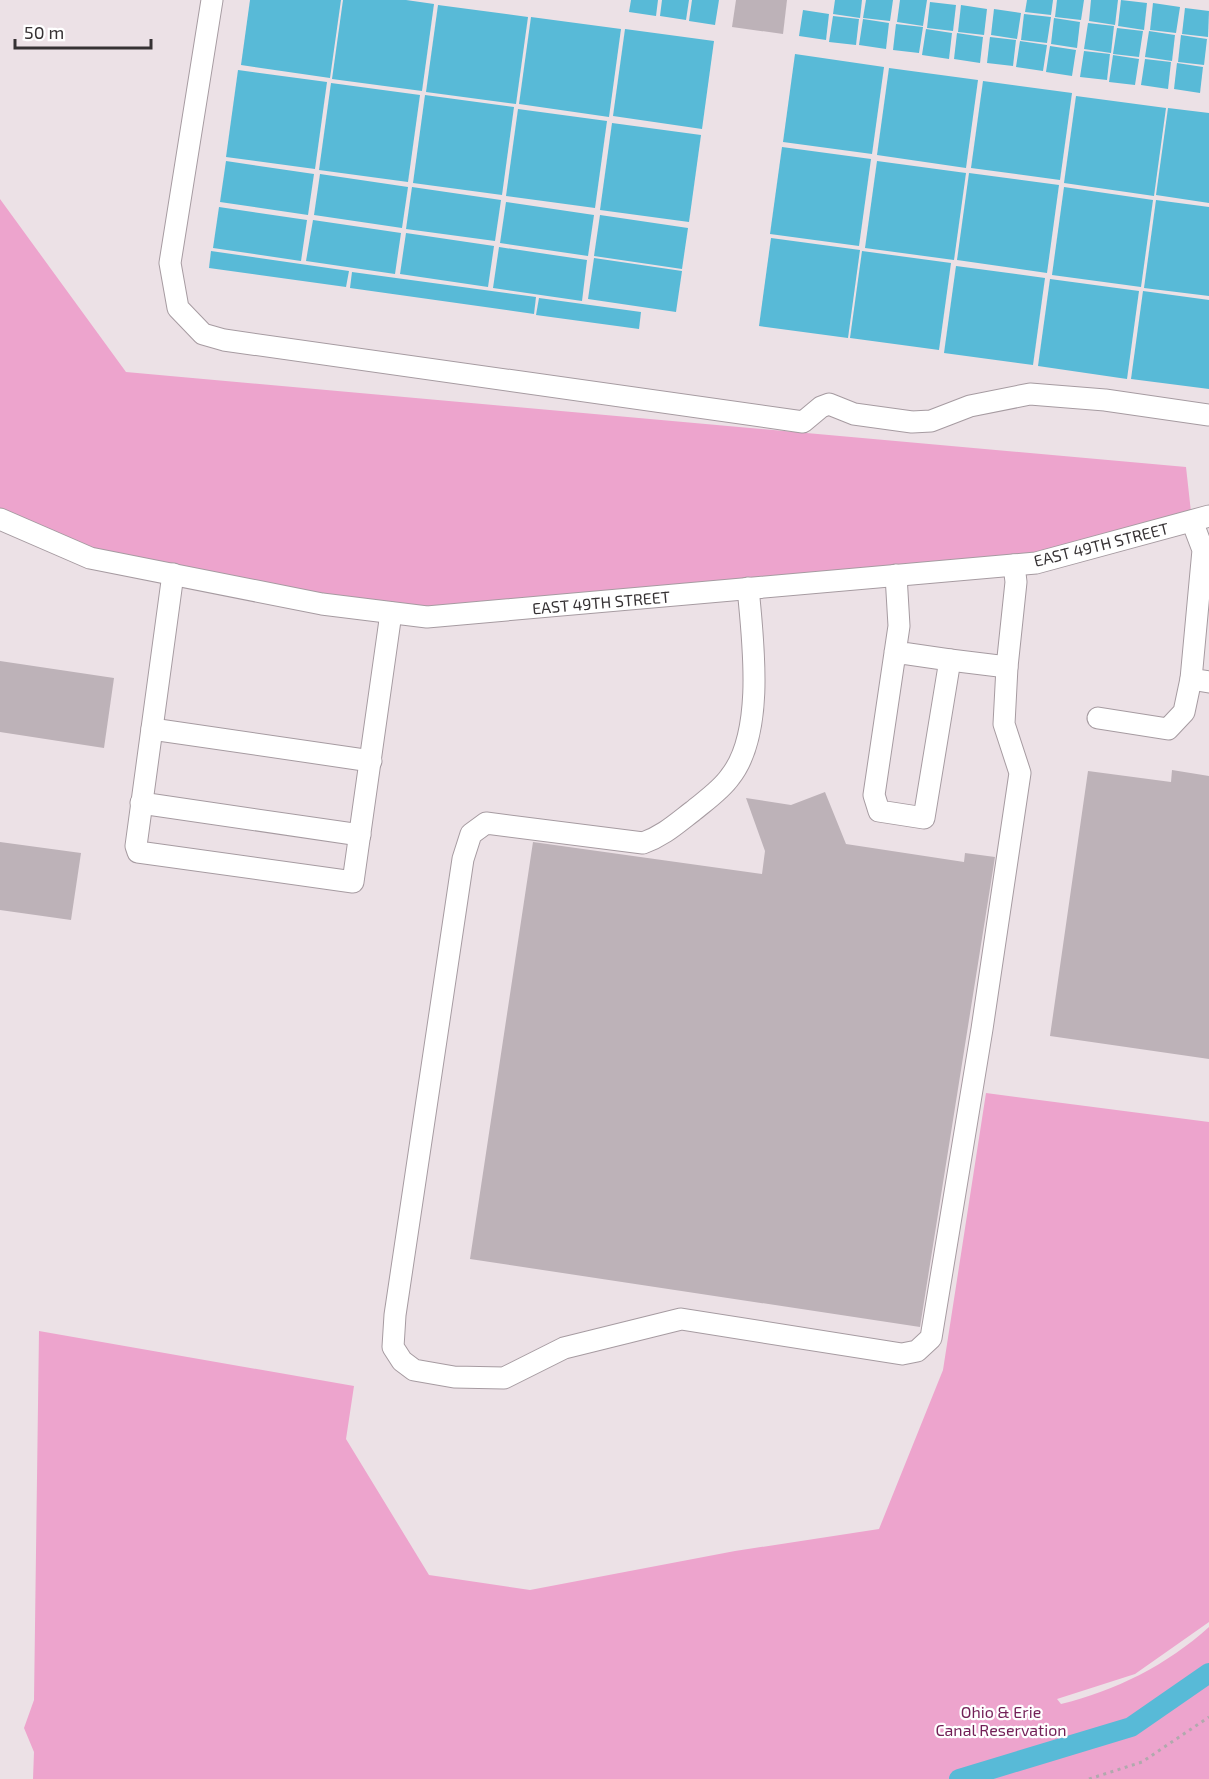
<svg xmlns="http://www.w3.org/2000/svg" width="1209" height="1779" viewBox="0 0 1209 1779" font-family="'Exo 2',sans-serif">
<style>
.green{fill:#eda4cd}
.water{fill:#58bad7}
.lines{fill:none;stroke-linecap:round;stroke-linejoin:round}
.canal{stroke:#58bad7;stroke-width:20}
.building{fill:#bdb2b8}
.minor-casing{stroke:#a69ba1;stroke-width:23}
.path{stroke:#b1a9ad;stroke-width:3;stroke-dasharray:3 4.5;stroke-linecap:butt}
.minor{stroke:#fff;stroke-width:21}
.labels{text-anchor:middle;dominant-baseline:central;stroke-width:4.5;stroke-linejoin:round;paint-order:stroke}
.street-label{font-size:16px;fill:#363234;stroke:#fff}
.park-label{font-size:16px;fill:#721f56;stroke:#fff}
</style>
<rect width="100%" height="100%" fill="#ece1e6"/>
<g class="green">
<path d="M0 199 126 372 1186 467 1192 521 1036 563 427 617 173 574 0 519Z"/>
<path d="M986 1093 1209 1122V1622L1135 1674 1057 1699 1061 1704C1115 1691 1167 1665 1209 1627V1779H33L34 1752 24 1728 34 1700 39 1331 354 1386 346 1439 429 1575 530 1590 735 1551 879 1529 943 1370Z"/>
</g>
<g class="water">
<path d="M250 0H341L330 78 241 65Z"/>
<path d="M343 0H406L434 4 422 91 332 79Z"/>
<path d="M631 0H658L656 16 629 12Z"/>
<path d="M662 0H689L686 20 660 16Z"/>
<path d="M692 0H719L715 25 689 21Z"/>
<path d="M835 0H862L860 18 833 14Z"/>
<path d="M866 0H893L890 21 863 18Z"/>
<path d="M900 0H927L923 26 897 22Z"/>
<path d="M1027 0H1053L1051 15 1025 12Z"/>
<path d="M1057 0H1084L1081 20 1055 17Z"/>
<path d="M1091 0H1118L1115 25 1089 21Z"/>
<path d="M1121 0 1147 3 1144 30 1118 26Z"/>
<path d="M930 2 956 5 953 31 927 28Z"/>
<path d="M1153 3 1180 7 1176 33 1150 30Z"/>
<path d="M438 5 528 17 516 104 426 92Z"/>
<path d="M961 5 987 9 984 35 958 32Z"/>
<path d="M1185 8 1209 11 1208 37 1182 34Z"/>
<path d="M994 9 1021 13 1017 39 991 35Z"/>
<path d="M803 10 829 14 826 40 799 36Z"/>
<path d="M1024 14 1051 17 1047 43 1021 40Z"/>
<path d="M833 16 859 19 856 45 829 42Z"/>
<path d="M531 17 621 29 609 117 519 104Z"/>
<path d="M1054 18 1080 22 1077 48 1051 44Z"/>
<path d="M863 19 889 23 886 49 859 45Z"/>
<path d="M1088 23 1114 26 1111 53 1084 49Z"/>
<path d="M896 24 923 27 919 53 893 50Z"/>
<path d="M1117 28 1143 31 1139 57 1113 54Z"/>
<path d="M625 29 714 41 702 129 613 116Z"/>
<path d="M926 29 952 33 949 59 922 55Z"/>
<path d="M1149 31 1175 35 1172 61 1145 57Z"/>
<path d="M957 33 983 37 980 63 954 59Z"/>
<path d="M1181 35 1207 39 1204 65 1178 62Z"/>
<path d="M990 37 1016 40 1013 66 987 63Z"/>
<path d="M1020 41 1047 45 1043 71 1016 67Z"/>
<path d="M1050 46 1076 50 1072 76 1046 72Z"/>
<path d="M1084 51 1110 54 1107 80 1080 77Z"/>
<path d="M795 54 884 67 872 154 783 142Z"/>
<path d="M1113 55 1139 59 1135 85 1109 82Z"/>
<path d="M1145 59 1171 62 1168 89 1141 85Z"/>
<path d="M1177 63 1203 67 1200 93 1174 89Z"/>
<path d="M889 68 978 80 966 168 877 155Z"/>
<path d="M238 70 327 82 315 169 226 157Z"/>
<path d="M983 81 1072 93 1060 180 971 168Z"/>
<path d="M331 83 420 95 408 182 319 170Z"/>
<path d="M425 95 514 107 502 195 413 183Z"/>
<path d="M1076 96 1166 108 1154 196 1064 183Z"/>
<path d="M1168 108 1209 113V203L1156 195Z"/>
<path d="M518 109 607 121 595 208 506 196Z"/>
<path d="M612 123 701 135 689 222 600 210Z"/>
<path d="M782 147 871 159 859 246 770 234Z"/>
<path d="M226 161 314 174 308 215 220 202Z"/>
<path d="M877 161 966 173 954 260 865 248Z"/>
<path d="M969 173 1059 185 1047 273 957 260Z"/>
<path d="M320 174 408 187 402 228 314 215Z"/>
<path d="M412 187 501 200 495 241 406 229Z"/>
<path d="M1064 187 1153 200 1141 287 1052 275Z"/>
<path d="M1156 200 1209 207V296L1144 288Z"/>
<path d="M506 202 594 215 588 256 500 243Z"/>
<path d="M219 207 307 220 301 261 213 248Z"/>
<path d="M600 215 688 228 682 269 594 256Z"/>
<path d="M313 220 401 233 395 274 306 261Z"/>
<path d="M406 233 494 246 488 287 400 274Z"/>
<path d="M771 238 860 250 848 338 759 326Z"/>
<path d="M499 247 587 260 582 301 493 288Z"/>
<path d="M211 251 349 271 346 287 209 268Z"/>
<path d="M862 251 951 263 939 350 850 338Z"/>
<path d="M594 258 682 271 676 312 588 299Z"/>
<path d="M956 266 1045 278 1033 365 944 353Z"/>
<path d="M352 272 536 297 534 314 350 288Z"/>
<path d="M1050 279 1139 291 1127 379 1038 366Z"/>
<path d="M1143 291 1209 300V389L1131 379Z"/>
<path d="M539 298 641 312 639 329 536 315Z"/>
</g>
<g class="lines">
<path class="canal" d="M959 1779 1131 1727 1209 1673"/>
</g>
<g class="building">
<path d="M736 0H787L783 34 732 27Z"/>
<path d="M0 661 114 678 104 748 0 732Z"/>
<path d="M1172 770 1209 776V1059L1050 1036 1088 771 1171 782Z"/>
<path d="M825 792 846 844 964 862 965 853 995 857 920 1327 470 1259 533 842 762 874 765 851 746 798 791 805Z"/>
<path d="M0 842 81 853 71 920 0 910Z"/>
</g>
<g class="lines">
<g class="minor-casing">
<g id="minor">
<path d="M212 0 170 263 178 308 203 334 224 340 803 422 821 407 829 404 854 414 912 422 931 421 970 406 1030 394 1105 400 1209 415"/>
<path d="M0 519 90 558 322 604 427 617 1036 563 1209 516"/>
<path d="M1192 521 1203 550 1191 679 1209 682"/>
<path d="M173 574 136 846 138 852 353 882 391 613"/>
<path d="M748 588C753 641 765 733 730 777 721 790 705 801 693 811 676 824 663 836 643 843L486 823 471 834 463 859 395 1315 393 1347 402 1361 414 1370 454 1377 504 1378 564 1348 681 1319 902 1354 917 1351 931 1338 982 1029 1020 773 1004 724 1007 667"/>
<path d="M895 652 950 660 924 818 879 811 874 795 899 626 896 575"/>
<path d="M950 660 1007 667 1016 582 1014 565"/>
<path d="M1098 718 1168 729 1184 712 1191 679"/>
<path d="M152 729 371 761"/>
<path d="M141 803 360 835"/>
</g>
</g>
<path class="path" d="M1089 1779 1142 1762 1209 1717"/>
<use href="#minor" class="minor"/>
</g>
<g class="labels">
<g class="street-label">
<text transform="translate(1101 544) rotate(-14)">EAST 49TH STREET</text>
<text transform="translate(601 602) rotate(-5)">EAST 49TH STREET</text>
</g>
<g class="park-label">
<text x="1001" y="1711">Ohio &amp; Erie<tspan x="1001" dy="18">Canal Reservation</tspan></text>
</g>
</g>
<path d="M15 39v9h136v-9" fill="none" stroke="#363234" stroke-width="3"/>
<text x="24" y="39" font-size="18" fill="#363234" stroke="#ffffff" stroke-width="4.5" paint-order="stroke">50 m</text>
</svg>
